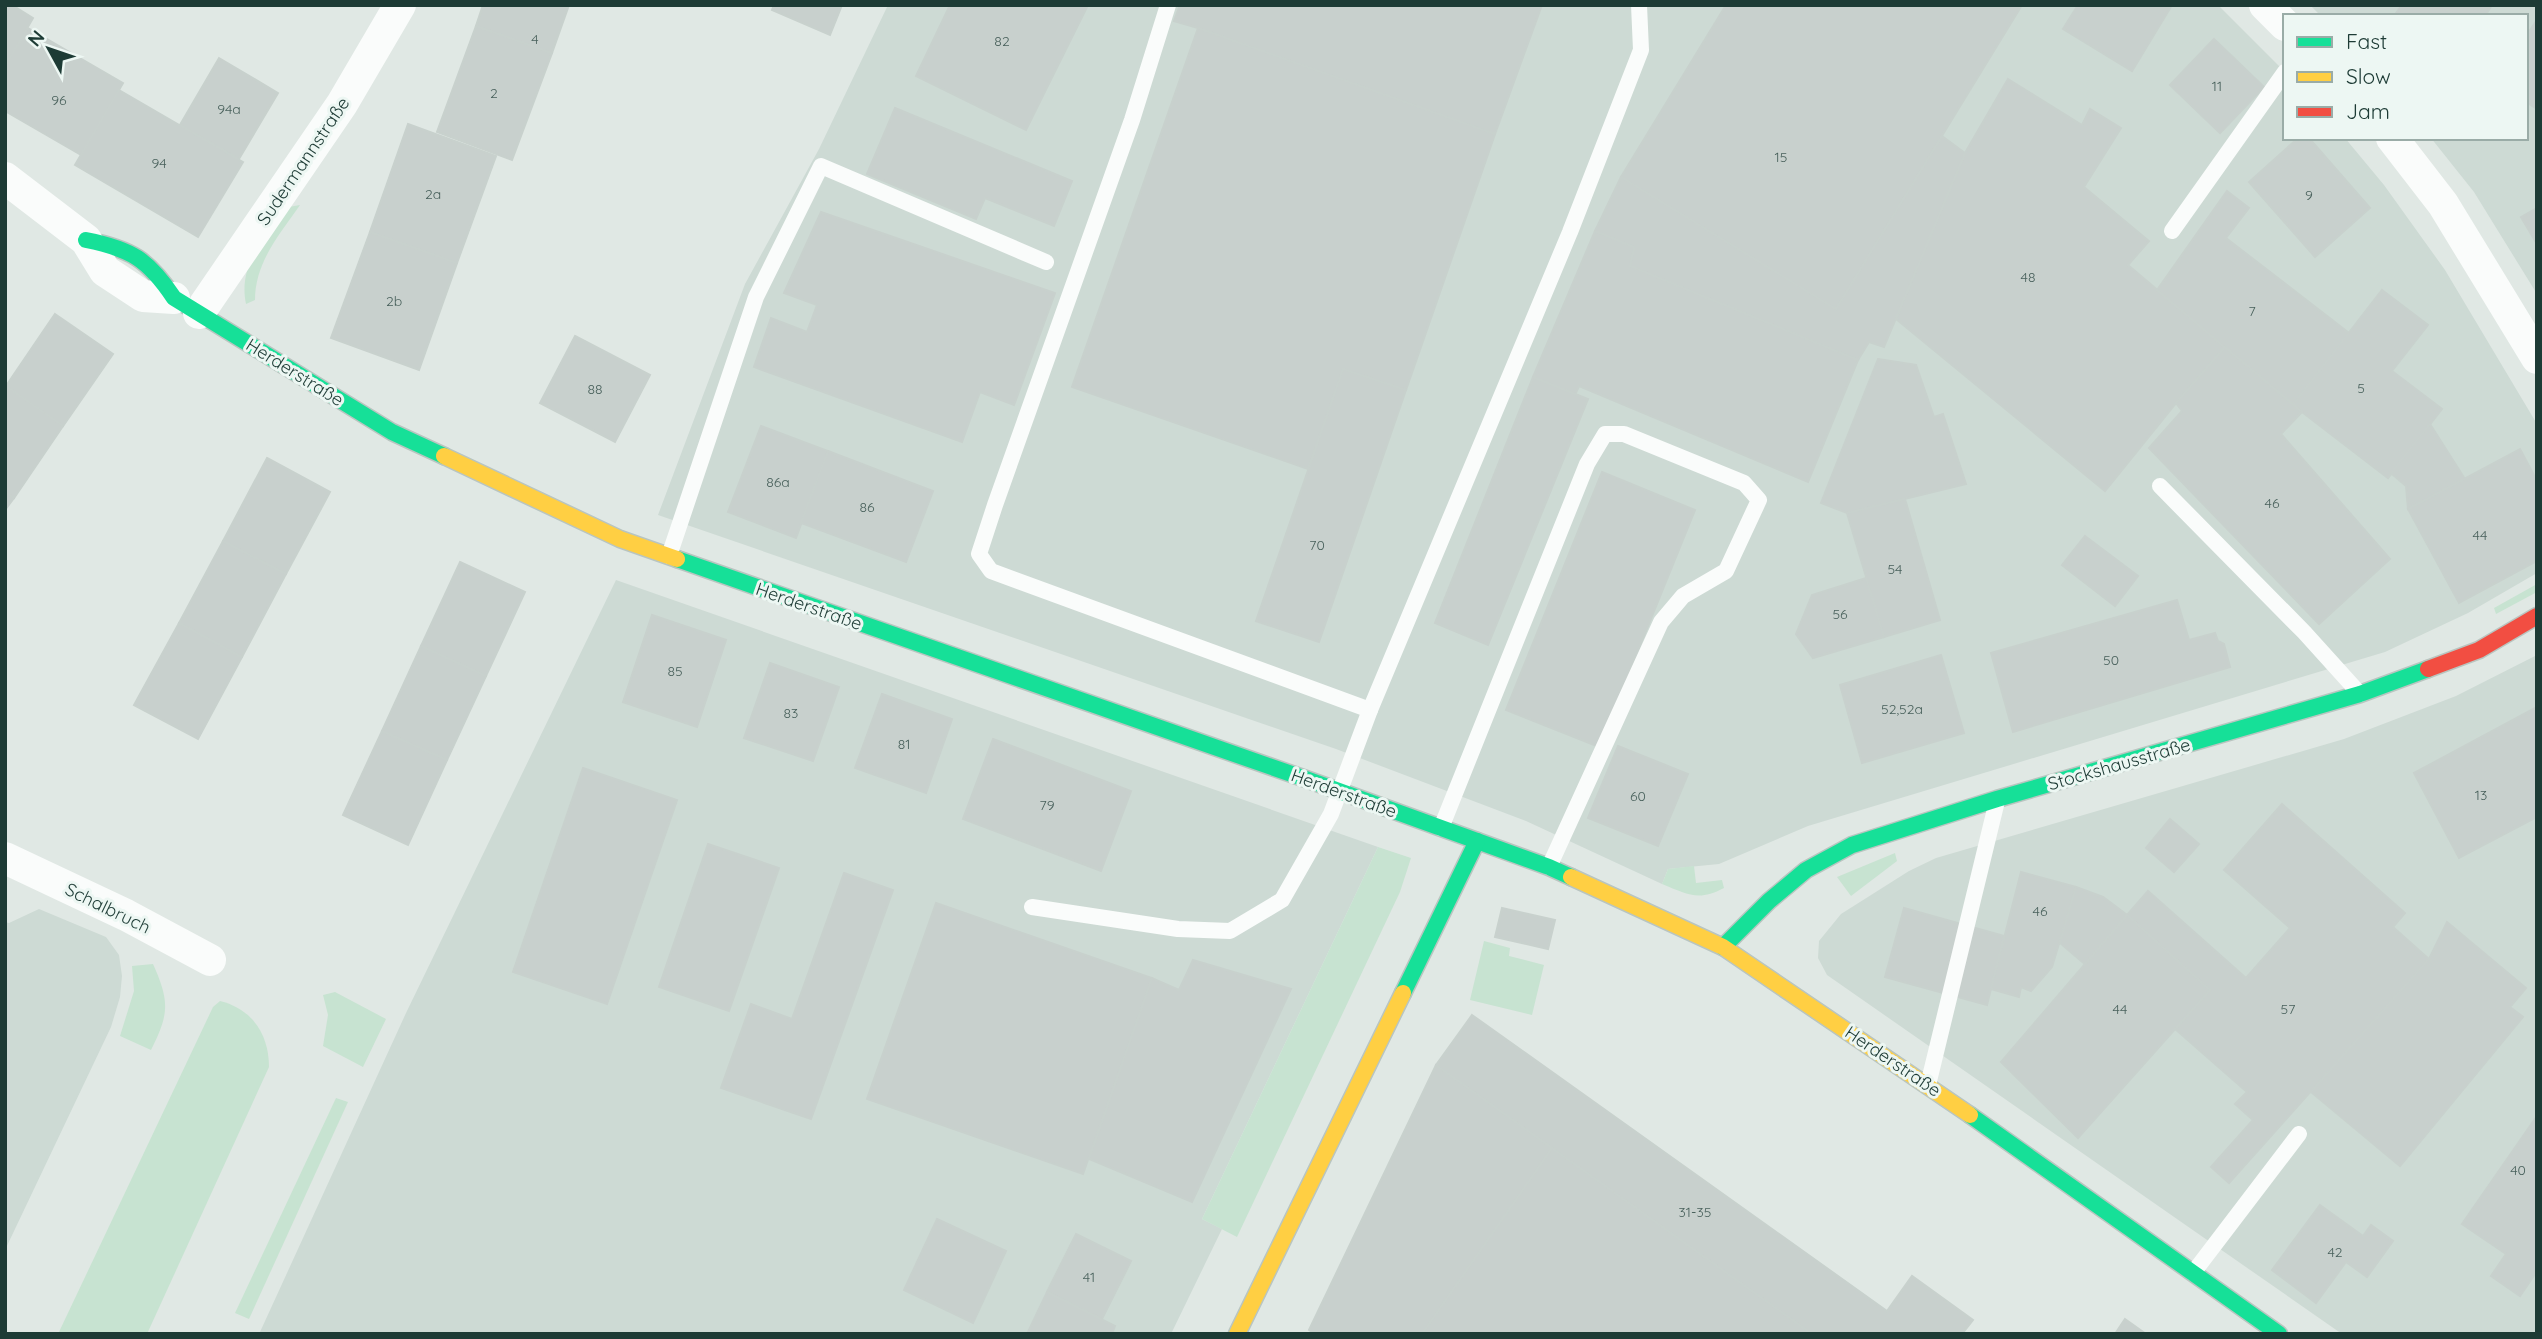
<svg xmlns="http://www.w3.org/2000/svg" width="2542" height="1339" viewBox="0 0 2542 1339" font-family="Quicksand,sans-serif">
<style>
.built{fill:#cddad4}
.green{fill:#c7e3d1}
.building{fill:#c8d0cd;stroke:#c8d1cd;stroke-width:2}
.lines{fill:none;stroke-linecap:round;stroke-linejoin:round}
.fast-casing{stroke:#b9c5c0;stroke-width:19}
.slow-casing{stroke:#b9c5c0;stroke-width:19}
.jam-casing{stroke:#b9c5c0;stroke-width:19}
.lane{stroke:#fafcfb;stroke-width:16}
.street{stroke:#fafcfb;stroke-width:32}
.fast{stroke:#16e098;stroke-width:16}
.slow{stroke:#ffcf43;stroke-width:16}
.jam{stroke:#f24e42;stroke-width:16}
.labels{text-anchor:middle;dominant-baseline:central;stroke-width:6;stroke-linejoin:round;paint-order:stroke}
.number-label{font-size:14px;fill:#49615c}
.street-label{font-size:18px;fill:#1d3b35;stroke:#edf7f3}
</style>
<rect width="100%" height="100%" fill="#e0e8e4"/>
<g class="built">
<path d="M888 5H2218L2285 72V138H2345L2384 185 2445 270 2537 424V573L2468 613 2385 652 1808 826 1719 864 1668 869 1662 884 1526 821 1336 749 658 515 745 284 819 149Z"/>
<path d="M2310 5H2537V294L2474 192 2431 138H2526V16H2321Z"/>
<path d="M616 580 1378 847 1202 1219 1222 1229 1171 1334H263L260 1332 406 1013Z"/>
<path d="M2537 655V1334H2342L1827 975 1818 958 1819 941 1841 914 1909 871 1936 858 2344 739 2456 696Z"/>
<path d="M39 909 106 937 119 955 122 976 120 997 111 1027 5 1250V922L9 923Z"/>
</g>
<g class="green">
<path d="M300 205C280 234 255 262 255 300L246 304C238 266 263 238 283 208Z"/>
<path d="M2537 584V592L2496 614 2494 608Z"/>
<path d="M1378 847 1411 858 1400 892 1237 1237 1202 1219Z"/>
<path d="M1895 853 1897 861 1851 896 1837 877Z"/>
<path d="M1694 866 1696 883 1722 880 1724 888C1698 902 1687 894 1662 884L1668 869Z"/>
<path d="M1484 941 1510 948 1509 956 1544 965 1532 1015 1470 1000Z"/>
<path d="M153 964C170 1002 169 1014 151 1050L120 1036 134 991 132 966Z"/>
<path d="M335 992 386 1019 363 1067 323 1046 328 1015 323 995Z"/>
<path d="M220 1001C252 1009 269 1034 269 1067L147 1334H58L213 1007Z"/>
<path d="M336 1098 348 1102 249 1319 235 1313Z"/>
</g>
<g class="building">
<path d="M5 5H12L33 18 5 66Z"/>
<path d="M483 5H569L552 53 476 26Z"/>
<path d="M774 5H842L830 35 772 10Z"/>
<path d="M950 5H1088L1026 130 916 76Z"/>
<path d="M1180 5H1542L1495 134 1198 28 1174 21Z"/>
<path d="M1726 5H2022L1836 309 1621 177Z"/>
<path d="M2078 5H2172L2132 71 2063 29Z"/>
<path d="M2402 5H2440L2457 16H2394Z"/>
<path d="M2440 5H2492L2485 16H2457Z"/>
<path d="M2537 20V109L2526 102V36Z"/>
<path d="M476 26 552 53 512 160 437 132Z"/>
<path d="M28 28 123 83 81 155 5 111V66Z"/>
<path d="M1198 28 1495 134 1406 390 1343 369 1308 469 1072 387Z"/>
<path d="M2214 39 2264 87 2220 133 2170 85Z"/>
<path d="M219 58 278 93 239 159 180 125Z"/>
<path d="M2008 79 2082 125 2090 109 2121 128 2084 187 2149 241 2128 265 2225 347 2176 403 2105 491 1896 319 1965 153Z"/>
<path d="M119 90 243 162 198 237 75 165Z"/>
<path d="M895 108 1072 181 1054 226 985 198 976 219 867 174Z"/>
<path d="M408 124 496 156 457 263 370 232Z"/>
<path d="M1942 136 1965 153 1884 347 1869 342 1858 360 1630 266 1634 247 1595 231 1621 177 1836 309Z"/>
<path d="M2298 138H2309L2370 208 2315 257 2249 182Z"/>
<path d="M2227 191 2249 208 2226 238 2349 333 2293 405 2157 290Z"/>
<path d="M2537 208V244L2521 217Z"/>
<path d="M821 212 1055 293 1014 405 980 392 962 442 754 367 771 318 807 332 817 305 784 293Z"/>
<path d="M1595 231 1634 247 1630 266 1858 360 1808 482 1579 386 1575 395 1533 377Z"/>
<path d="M370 232 457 263 419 370 331 338Z"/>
<path d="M2382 290 2428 325 2392 371 2442 409 2388 478 2293 405Z"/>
<path d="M55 314 113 354 63 426 6 386Z"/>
<path d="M575 336 650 375 615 442 540 403Z"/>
<path d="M2225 347 2302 412 2281 434 2390 559 2319 624 2149 448 2182 411 2176 403Z"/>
<path d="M1878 359 1916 365 1934 417 1943 414 1966 484 1847 513 1821 503Z"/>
<path d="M1343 369 1406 390 1319 642 1256 621Z"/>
<path d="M1533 377 1588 399 1488 645 1435 623Z"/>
<path d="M6 386 63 426 14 498 5 492Z"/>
<path d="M2430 424 2465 479 2408 509 2406 486 2391 473Z"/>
<path d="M761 426 828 451 796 538 728 512Z"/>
<path d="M2520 449 2537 481V561L2459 603 2408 509Z"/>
<path d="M828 451 933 491 906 562 801 523Z"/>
<path d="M267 458 330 492 286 574 223 541Z"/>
<path d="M1602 472 1695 510 1599 747 1506 710Z"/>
<path d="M5 492 14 498 5 510Z"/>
<path d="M1905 499 1940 620 1884 637 1847 513Z"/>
<path d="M2085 536 2138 576 2115 606 2062 565Z"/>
<path d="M223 541 286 574 242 657 179 623Z"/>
<path d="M460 562 525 592 486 676 421 646Z"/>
<path d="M1866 578 1884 637 1813 658 1796 634 1812 595Z"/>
<path d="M2177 600 2189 640 2215 633 2218 641 2224 644 2230 667 2013 732 1991 653Z"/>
<path d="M652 615 726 640 697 727 623 702Z"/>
<path d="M179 623 242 657 198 739 134 705Z"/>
<path d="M421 646 486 676 447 760 382 731Z"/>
<path d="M1941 655 1964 733 1862 763 1840 685Z"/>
<path d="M770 663 839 687 813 761 744 738Z"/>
<path d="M882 694 952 719 926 793 855 768Z"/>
<path d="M2537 707V817L2459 858 2414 773Z"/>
<path d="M382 731 447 760 408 845 343 815Z"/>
<path d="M993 739 1131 791 1101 871 963 819Z"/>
<path d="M1618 746 1688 774 1658 846 1588 818Z"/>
<path d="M583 768 677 800 607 1004 513 972Z"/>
<path d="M2282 804 2405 913 2393 927 2429 959 2229 1183 2211 1167 2253 1120 2235 1104 2247 1092 2175 1029 2210 990 2127 915 2148 891 2246 978 2290 928 2224 870Z"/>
<path d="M2170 819 2199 844 2174 872 2146 848Z"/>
<path d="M708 844 779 868 729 1011 659 987Z"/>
<path d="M2021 872 2076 887 2052 967 2031 991 2021 987 2019 997 1991 989Z"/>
<path d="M844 873 893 890 811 1119 721 1088 751 1004 792 1019Z"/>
<path d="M2076 887 2103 897 2127 915 2086 965 2060 943Z"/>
<path d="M936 903 1152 978 1083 1174 867 1099Z"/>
<path d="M1502 908 1555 920 1548 949 1495 937Z"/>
<path d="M1904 908 2004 936 1987 1005 1885 977Z"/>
<path d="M2127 915 2210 990 2078 1138 2001 1062Z"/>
<path d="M2447 922 2526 988 2510 1007 2523 1017 2400 1166 2311 1092 2429 959Z"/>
<path d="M1193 960 1291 989 1192 1202 1089 1159 1152 978 1179 990Z"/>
<path d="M1472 1015 1887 1311 1912 1276 1973 1320 1962 1334H1812L1436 1065Z"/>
<path d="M1436 1065 1552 1148 1422 1334H1315L1309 1330Z"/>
<path d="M2537 1116V1271L2520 1296 2491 1276 2506 1254 2462 1224Z"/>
<path d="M1552 1148 1812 1334H1422Z"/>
<path d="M2320 1205 2363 1236 2371 1225 2393 1241 2367 1277 2346 1262 2316 1303 2272 1270Z"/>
<path d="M937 1219 1006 1251 973 1323 904 1290Z"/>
<path d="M1076 1234 1131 1261 1102 1319 1047 1292Z"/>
<path d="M1047 1292 1115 1326 1112 1334H1027Z"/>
<path d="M2125 1319 2146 1334H2115Z"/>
</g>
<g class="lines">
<g class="fast-casing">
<g id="fast">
<path d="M86 240C131 249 148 259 174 298L392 432 444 456"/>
<path d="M677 559 1306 779 1549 867 1571 877"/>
<path d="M1723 947 1769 901 1806 870 1852 845 1997 799 2360 694 2428 669"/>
<path d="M1403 993 1477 841"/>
<path d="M1970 1115 2279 1334"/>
</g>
</g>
<g class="slow-casing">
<g id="slow">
<path d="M444 456 620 539 677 559"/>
<path d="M1571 877 1723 947 1970 1115"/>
<path d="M1237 1334 1403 993"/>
</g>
</g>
<g class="jam-casing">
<path id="jam" d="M2428 669 2479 650 2537 616"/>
</g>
<g class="lane">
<path d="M1168 5 1132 120 995 505 979 554 991 571 1370 710"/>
<path d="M2172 231 2285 72"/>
<path d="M2160 486 2304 632 2360 694"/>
<path d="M669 556 756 297 821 166 1046 262"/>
<path d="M1441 828 1587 464 1605 434H1624L1744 483 1759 500 1726 571 1683 596 1661 622 1549 867"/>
<path d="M1032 907 1178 929 1230 931 1282 900 1331 814 1370 710 1570 232 1641 50 1639 5"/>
<path d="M1928 1085 1997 801"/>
<path d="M2193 1273 2299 1134"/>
</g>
<g class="street">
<path d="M2265 5 2285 25"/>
<path d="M2392 138 2443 204 2537 358"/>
<path d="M5 178 86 240 105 271 143 296 174 298"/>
<path d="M199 313 342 104 400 5"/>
<path d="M5 858 126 915 210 960"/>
</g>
<use href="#fast" class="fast"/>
<use href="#slow" class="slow"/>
<use href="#jam" class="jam"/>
</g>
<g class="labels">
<g class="number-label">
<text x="535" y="39">4</text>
<text x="1002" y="41">82</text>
<text x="2217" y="86">11</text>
<text x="494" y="93">2</text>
<text x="59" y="100">96</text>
<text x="229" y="109">94a</text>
<text x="1781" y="157">15</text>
<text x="159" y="163">94</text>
<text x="433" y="194">2a</text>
<text x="2309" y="195">9</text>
<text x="2028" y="277">48</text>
<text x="394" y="301">2b</text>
<text x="2252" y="311">7</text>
<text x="2361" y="388">5</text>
<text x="595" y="389">88</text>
<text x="778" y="482">86a</text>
<text x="2272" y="503">46</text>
<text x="867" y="507">86</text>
<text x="2480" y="535">44</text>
<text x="1317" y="545">70</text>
<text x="1895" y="569">54</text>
<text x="1840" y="614">56</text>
<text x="2111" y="660">50</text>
<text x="675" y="671">85</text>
<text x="1902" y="709">52,52a</text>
<text x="791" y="713">83</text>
<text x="904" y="744">81</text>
<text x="2481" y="795">13</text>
<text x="1638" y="796">60</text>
<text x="1047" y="805">79</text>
<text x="2040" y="911">46</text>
<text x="2120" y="1009">44</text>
<text x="2288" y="1009">57</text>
<text x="2518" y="1170">40</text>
<text x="1695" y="1212">31-35</text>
<text x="2335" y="1252">42</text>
<text x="1089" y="1277">41</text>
</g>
<g class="street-label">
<text transform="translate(303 161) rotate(-56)">Sudermannstraße</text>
<text transform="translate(295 372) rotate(32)">Herderstraße</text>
<text transform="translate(809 606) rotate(19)">Herderstraße</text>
<text transform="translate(2119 764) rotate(-16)">Stockshausstraße</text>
<text transform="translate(1344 793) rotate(20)">Herderstraße</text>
<text transform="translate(108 908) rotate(26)">Schalbruch</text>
<text transform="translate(1893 1061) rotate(34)">Herderstraße</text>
</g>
</g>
<rect width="2542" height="1339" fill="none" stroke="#1d3b35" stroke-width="14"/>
<rect x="2283" y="14" width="245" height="126" fill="#edf7f3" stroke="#9aaca7" stroke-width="2"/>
<rect x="2297" y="37" width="35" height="10" fill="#16e098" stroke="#9aaca7" stroke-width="2"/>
<text x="2346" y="49" font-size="21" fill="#1d3b35">Fast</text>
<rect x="2297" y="72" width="35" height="10" fill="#ffcf43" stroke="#9aaca7" stroke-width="2"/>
<text x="2346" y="84" font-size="21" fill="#1d3b35">Slow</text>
<rect x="2297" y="107" width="35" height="10" fill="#f24e42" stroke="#9aaca7" stroke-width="2"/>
<text x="2346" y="119" font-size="21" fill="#1d3b35">Jam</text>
<g transform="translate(49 49) rotate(310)" stroke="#edf7f3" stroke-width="5" paint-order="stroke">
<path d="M0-5L12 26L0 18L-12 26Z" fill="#1d3b35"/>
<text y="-10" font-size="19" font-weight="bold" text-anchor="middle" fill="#1d3b35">N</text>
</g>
</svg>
